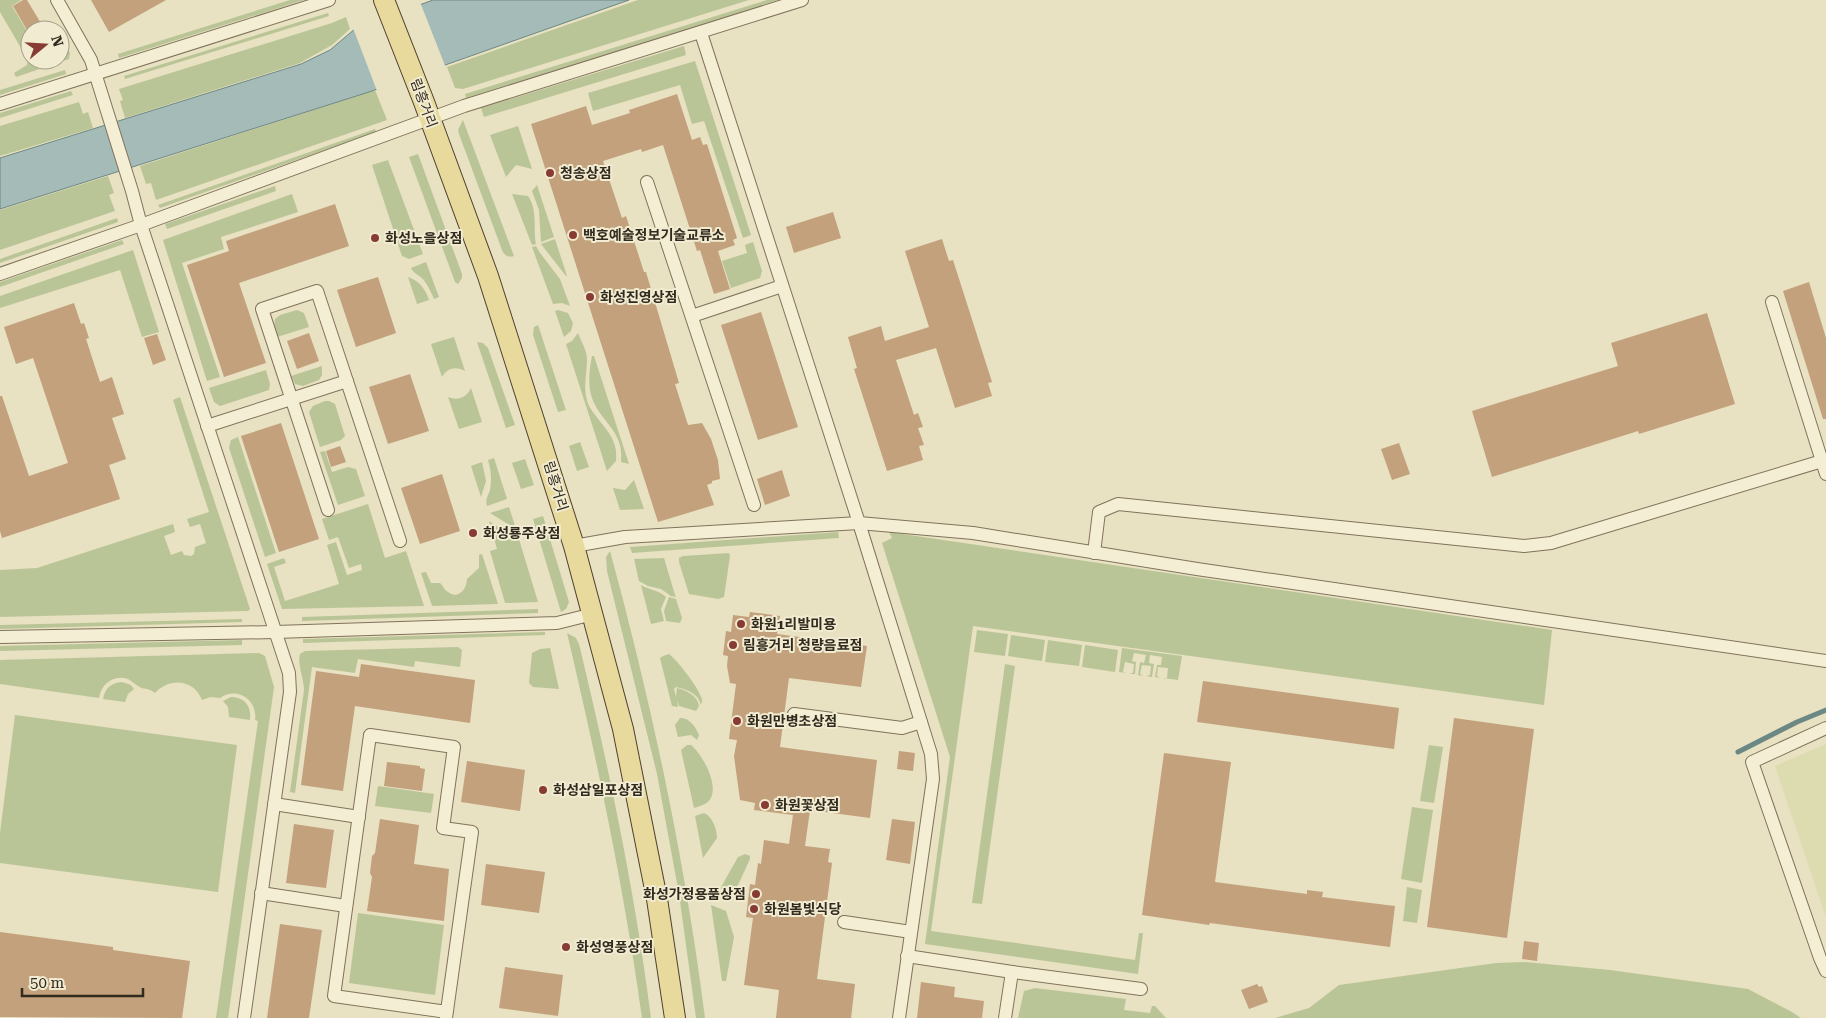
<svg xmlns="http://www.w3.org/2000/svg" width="1826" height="1018" viewBox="0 0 1826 1018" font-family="'Roboto Serif','Noto Sans KR',serif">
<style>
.farmland{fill:#dddbb0}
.green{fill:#bac597}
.water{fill:#a4bbb7;stroke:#6c8884}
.pier{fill:#e8e1c2}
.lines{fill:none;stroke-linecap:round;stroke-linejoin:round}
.stream{stroke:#6c8884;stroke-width:5}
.building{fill:#c2a17c}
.minor-casing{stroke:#80735b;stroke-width:14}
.primary-casing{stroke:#4e412f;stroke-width:22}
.minor{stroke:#f4eed4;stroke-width:12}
.primary{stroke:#e8d99d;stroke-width:20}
.poi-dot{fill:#883b32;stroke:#f1ebd1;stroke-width:2}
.labels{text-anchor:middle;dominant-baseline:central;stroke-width:4;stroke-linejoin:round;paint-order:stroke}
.street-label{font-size:14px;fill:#312a1e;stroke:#f1ebd1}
.poi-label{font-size:14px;font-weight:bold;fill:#312a1e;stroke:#f1ebd1;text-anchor:start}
</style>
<rect width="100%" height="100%" fill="#e8e1c2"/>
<path class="farmland" d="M1826 744V917L1775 766Z"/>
<g class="green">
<path d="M0 0H21L12 6 30 36V60H60V36L70 53 69 59 16 77 14 73 27 65 28 60 0 12Z"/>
<path d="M290 0H304L119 58 118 54Z"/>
<path d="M638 0H749L463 89 455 88 447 67Z"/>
<path d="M767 0H778L466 98 465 94Z"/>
<path d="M328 13 329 16 125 79 124 76Z"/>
<path d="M346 17 350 29 332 45 300 63 125 118 120 101 123 100 119 89 332 23Z"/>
<path d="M684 46 686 55 484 117 481 108Z"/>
<path d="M695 61 751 235 743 238 704 121 692 124 680 85 593 111 588 93Z"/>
<path d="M65 70 66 74 0 95V90Z"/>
<path d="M375 90 387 120 156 200 151 183 146 184 140 166Z"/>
<path d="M71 91 73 95 0 118V113Z"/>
<path d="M79 102 83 114 88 112 93 128 0 156V126Z"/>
<path d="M463 120 514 256C508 258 504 255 502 250L459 134 458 130Z"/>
<path d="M518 126 532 169 516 165 506 177 490 135Z"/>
<path d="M375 129 376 132 160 208 158 205Z"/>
<path d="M418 154 462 274V278L458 284 455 282 409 157Z"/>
<path d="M388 160 423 254 409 259 402 256 372 165Z"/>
<path d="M108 176 114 193 109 195 115 211 0 250V210Z"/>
<path d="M537 185 554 237 541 242 539 210 532 191Z"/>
<path d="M275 186 276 191 167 229 165 224Z"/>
<path d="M292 194 298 212 221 237 224 249 182 263 220 377 207 381 163 240Z"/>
<path d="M512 194 528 196C538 211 533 227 536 244L532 245Z"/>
<path d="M117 218 118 222 0 263V259Z"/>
<path d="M555 239 567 276H566L541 244Z"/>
<path d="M122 240 124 244 0 287V282Z"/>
<path d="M753 242 762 271 760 278 731 288 722 261 747 253 745 245Z"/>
<path d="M536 246 540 253 560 279 570 306 562 303 553 304 532 247Z"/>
<path d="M133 250 159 332 142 337 120 270 0 308V296Z"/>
<path d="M426 262 439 297 434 299C431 292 428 285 423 279 419 275 414 274 411 268Z"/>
<path d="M408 277C420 281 425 289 429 300L417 304Z"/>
<path d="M297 310 304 313 309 327 277 337 274 327 275 319 280 315Z"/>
<path d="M558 310 568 313 573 323 571 331 564 337 555 311Z"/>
<path d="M538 325 566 410 558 412 533 335 534 327Z"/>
<path d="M578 333C581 341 587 351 587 359 587 375 582 391 589 406 600 425 619 436 616 461L607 471 566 344 572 341Z"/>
<path d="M454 337 465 371C456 366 447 368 442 377L431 344Z"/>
<path d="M477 342 483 343 488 348 515 425 506 428Z"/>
<path d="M592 356H594L629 464 621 462C624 433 605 425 594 403 587 389 589 371 592 356Z"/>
<path d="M322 366V375L319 380 303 386 295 384 291 376Z"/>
<path d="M266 370 270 384 269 390 220 406 214 402 209 388Z"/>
<path d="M471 388 482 422 459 429 448 397C458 401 466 398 471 388Z"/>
<path d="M180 397 250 609 248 611 0 617V570L37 568 173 524 175 532 164 536 171 555 182 551 184 555 191 556 194 554 195 547 206 543 200 524 190 527 187 519 209 512 173 400Z"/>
<path d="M325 401H329L335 404 345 436 341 440 320 447 309 412 313 406Z"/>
<path d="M238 437 276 553 265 557 229 448 231 440Z"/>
<path d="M580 442 589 467 577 471 569 446Z"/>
<path d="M325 451 332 472 348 467 356 469 365 496 338 505 320 452Z"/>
<path d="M494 458 507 499 487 506C485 500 488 496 490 490 492 480 491 470 488 460Z"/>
<path d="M525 459 534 485 521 489 512 463Z"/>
<path d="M482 462 486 481 481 497 471 466Z"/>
<path d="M634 480 644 509 620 510 613 488 625 490Z"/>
<path d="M368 504 385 558 406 551 424 606 282 609 267 564 284 558 286 563 274 567 285 601 339 584 327 545 336 542 347 575 362 570 361 564 349 568 338 537 329 540 322 519Z"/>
<path d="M509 507 516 529 490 513Z"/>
<path d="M543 516 569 602 566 609 561 612 533 519Z"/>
<path d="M489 521 501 529 518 536 538 602 505 603 490 551 497 549Z"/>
<path d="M838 532 839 538 632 553 630 547Z"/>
<path d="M889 532 1552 630 1544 705 973 626 931 931 1135 960 1139 933H1143L1138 974 925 944 950 757 882 543 892 538Z"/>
<path d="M610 551C652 705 685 860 705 1018H696L679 894 657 774 607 571 606 557Z"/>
<path d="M729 553 730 556 724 597 718 599 689 594 679 562V558L683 556Z"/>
<path d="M482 554 498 604 432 606 421 573 426 572 431 583H440C443 585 444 590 448 592 458 600 467 589 467 579L479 568V555Z"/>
<path d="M664 558 675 595 676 597 671 596 661 589 648 586 639 581 634 559Z"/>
<path d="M641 585C649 590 659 590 666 597L661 609 664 621 651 624Z"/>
<path d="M669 597 676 599 682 618 680 623 666 621 664 611Z"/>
<path d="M538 609V613L302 621V617Z"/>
<path d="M242 619V622L0 629V625Z"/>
<path d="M977 630 1008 634 1005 656 974 652Z"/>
<path d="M545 632V635L303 643V639Z"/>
<path d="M567 633 576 638 579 644C609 768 635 892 651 1018H642C624 888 597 760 567 633Z"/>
<path d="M1011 635 1045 640 1042 661 1008 656Z"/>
<path d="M242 640V645L0 651V646Z"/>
<path d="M1048 640 1082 645 1079 666 1045 662Z"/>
<path d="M1085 645 1118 650 1115 672 1082 667Z"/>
<path d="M458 647 462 650 460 667 415 661 414 667 358 659 355 673 312 667 295 793 290 792 304 690C304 678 297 665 300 654L305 651Z"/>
<path d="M550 648 559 689 533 687 529 683 532 653 540 649Z"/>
<path d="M1122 648 1182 656 1178 680 1163 678H1167L1168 668 1158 667 1157 676 1160 678 1155 677 1157 665H1161L1162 657 1150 655 1149 663 1154 664 1152 677 1146 676 1150 675 1151 666 1142 665 1140 674 1143 676 1138 675 1140 662 1144 663 1146 655 1134 653 1132 661 1136 662 1135 674H1129L1133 673 1134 664 1125 662 1123 672 1126 673 1119 672Z"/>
<path d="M259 653 265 656 274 687 228 1018H216L258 721 255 720C258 700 237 686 220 698L211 697 202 700C194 679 169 677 155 693 148 687 143 690 138 686 134 684 132 681 128 679 114 674 101 684 99 698L0 684V660Z"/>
<path d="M669 654C678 661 698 687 701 697 703 701 702 701 701 705 699 694 686 689 676 687L674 689 676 697 677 688C686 690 698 696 699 706L696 711 679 706 677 700 678 707 672 706 660 658 663 656Z"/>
<path d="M1005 664 1015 666 982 904 972 903Z"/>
<path d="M122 682 131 685 134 689 128 694 125 702 103 699C105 688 111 683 122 682Z"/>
<path d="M231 697C244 697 252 706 250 720L229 717 228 707 223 701Z"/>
<path d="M15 715 237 745 218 892 0 863V833Z"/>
<path d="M680 718C689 717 696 727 699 735L697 740 691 735 678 737 675 725Z"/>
<path d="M687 745H691C702 754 722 788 708 802 704 805 699 806 694 808L681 750Z"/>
<path d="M1429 745 1443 747 1434 803 1420 801Z"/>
<path d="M378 786 434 794 431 813 375 806Z"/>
<path d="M1412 807 1433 810 1422 883 1401 879Z"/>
<path d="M704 813C712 816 717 829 717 838L703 858 695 816Z"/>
<path d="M745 854 750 856V859L738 885 735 888 720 889 738 857Z"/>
<path d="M1407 887 1422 890 1417 923 1403 921Z"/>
<path d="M711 905 726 911 734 937 726 981H722Z"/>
<path d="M358 913 444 925 435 995 349 983Z"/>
<path d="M1525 962 1610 970 1748 989 1792 1012 1801 1018H1275L1309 1008 1339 985 1496 963Z"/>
<path d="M1035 988 1126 999 1124 1010 1150 1013 1152 1006H1155L1166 1018H1018L1024 991Z"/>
</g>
<path class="water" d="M433 0H629L369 92 0 209V158L301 64 330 50 356 28Z"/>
<path class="pier" d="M420 2 446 68 377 91 353 28Z"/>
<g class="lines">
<path class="stream" d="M1738 752 1797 722 1826 710"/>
</g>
<g class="building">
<path d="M23 0H27L45 30H27L13 6Z"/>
<path d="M91 0H166L109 32Z"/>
<path d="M677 94 692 140 700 137 703 145 707 144 737 238 733 240 735 245 718 251 730 289 714 294 700 250 697 251 663 145 642 152 641 149 603 161 622 218 626 216 644 272H646L679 383 675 384 688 425 702 423 711 439 718 460 720 479 712 481V483L707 485 714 505 658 522 531 124 586 106 592 125 630 113 629 110Z"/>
<path d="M335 204 349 246 239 283 266 363 224 377 187 265 229 251 226 241Z"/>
<path d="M833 212 841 238 794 253 786 227Z"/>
<path d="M942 239 949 261 953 260 992 382 988 383 992 396 955 408 936 348 896 360 914 415 918 413 923 427 918 428 924 445 919 446 923 460 887 471 854 369 857 368 848 337 881 326 885 341 929 327 905 251Z"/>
<path d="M378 277 396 333 356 347 337 290Z"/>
<path d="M1809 282 1826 338V419H1823L1783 291Z"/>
<path d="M74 303 81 324 84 323 89 338 86 339 100 382 112 377 124 414 112 418 126 459 109 465 120 499 2 538 0 531V396H2L29 476 68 463 33 358 16 364 4 327Z"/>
<path d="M761 312 798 427 758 440 721 325Z"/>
<path d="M1707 313 1735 404 1639 434 1638 431 1492 477 1472 411 1618 366 1611 343Z"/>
<path d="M309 333 319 361 297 369 287 341Z"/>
<path d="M157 334 166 360 153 365 144 338Z"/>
<path d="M410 374 429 431 388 444 369 387Z"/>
<path d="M281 423 319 539 279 552 241 436Z"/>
<path d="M1399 443 1410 474 1392 480 1381 449Z"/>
<path d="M340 446 346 462 331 467 326 451Z"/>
<path d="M782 470 790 496 765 505 757 479Z"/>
<path d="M442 474 460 531 420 544 401 488Z"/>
<path d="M750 612 780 616 777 634 867 646 861 687 789 678 780 747 877 760 870 818 810 810 805 846 830 849 828 862 832 863 817 979 855 984 851 1018H776L779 990 744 985 753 918 746 917 750 884 755 885 758 863 761 864 764 840 789 844 793 815 754 810 755 803 740 800 734 756 737 740 729 739 736 684 730 683 727 666 728 656 723 655 726 631 731 632 733 615 749 617Z"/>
<path d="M361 664 475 680 470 723 355 706 343 791 301 785 316 671 359 677Z"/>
<path d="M1203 681 1399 708 1394 749 1197 722Z"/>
<path d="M1454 718 1534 729 1507 938 1427 927Z"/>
<path d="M899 751 915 753 913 771 897 769Z"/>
<path d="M1164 753 1231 762 1215 882 1307 894V890L1323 892 1322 897 1395 906 1390 947 1210 923 1209 925 1142 915Z"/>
<path d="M467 761 525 770 520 811 461 802Z"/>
<path d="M387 762 420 766V768L425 769 422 791 384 786Z"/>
<path d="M380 819 419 825 414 864 449 869 444 921 367 911 372 877 370 873 372 856 375 853Z"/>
<path d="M892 819 915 822 910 864 886 860Z"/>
<path d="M294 824 334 830 326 888 286 883Z"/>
<path d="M486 864 545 872 539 913 481 905Z"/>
<path d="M280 924 322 930 309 1018H267Z"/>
<path d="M0 932 113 947V950L190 961 182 1018 0 1017Z"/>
<path d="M1524 941 1539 943 1537 961 1522 959Z"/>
<path d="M505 967 563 975 558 1016 499 1008Z"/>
<path d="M921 982 955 987 954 997 984 1001 982 1018H917Z"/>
<path d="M1257 984 1259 987 1262 986 1268 1002 1249 1009 1241 990Z"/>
</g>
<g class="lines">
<g class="minor-casing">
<g id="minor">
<path d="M57 0 91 60 132 191 141 225 289 673 290 692 244 1018"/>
<path d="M701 33 859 523 931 754 933 779 899 1018"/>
<path d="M0 104 329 0"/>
<path d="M647 182 754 505"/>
<path d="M0 274 141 225 464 106 802 0"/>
<path d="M1772 302 1826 474"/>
<path d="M692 316 782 286"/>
<path d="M207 426 347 381"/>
<path d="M328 510 262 309 317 291 400 541"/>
<path d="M574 546 625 537 859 523 973 533 1197 569 1826 661"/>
<path d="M1094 553 1099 512 1118 504 1524 546 1551 543 1822 461"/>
<path d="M0 637 275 632 557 623 593 614"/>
<path d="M794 714 902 728 921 722"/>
<path d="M1826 728 1752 762 1820 958 1826 971"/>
<path d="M274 804 359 817"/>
<path d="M261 893 346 906"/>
<path d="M844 922 911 932"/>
<path d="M907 956 1012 972 1141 989"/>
<path d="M446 1018 472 832 443 828 454 747 370 735 334 996 447 1012"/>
<path d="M1005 1018 1012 972"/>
</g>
</g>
<g class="primary-casing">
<path id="primary" d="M384 0 424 102 488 276 574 546 623 729 657 899 675 1018"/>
</g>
<use href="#minor" class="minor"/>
<use href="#primary" class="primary"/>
</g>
<g class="poi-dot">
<circle cx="550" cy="173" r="5"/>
<circle cx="573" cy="235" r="5"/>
<circle cx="375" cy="238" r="5"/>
<circle cx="590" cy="297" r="5"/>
<circle cx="473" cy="533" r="5"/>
<circle cx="741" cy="624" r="5"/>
<circle cx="733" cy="645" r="5"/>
<circle cx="737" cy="721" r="5"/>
<circle cx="543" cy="790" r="5"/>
<circle cx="765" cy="805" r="5"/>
<circle cx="756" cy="894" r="5"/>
<circle cx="754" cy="909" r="5"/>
<circle cx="566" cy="947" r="5"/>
</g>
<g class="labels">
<g class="street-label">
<text transform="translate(424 103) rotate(70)">림흥거리</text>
<text transform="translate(556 486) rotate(73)">림흥거리</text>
</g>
<g class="poi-label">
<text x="560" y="173">청송상점</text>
<text x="583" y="235">백호예술정보기술교류소</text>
<text x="385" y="238">화성노을상점</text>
<text x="600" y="297">화성진영상점</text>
<text x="483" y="533">화성룡주상점</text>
<text x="751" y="624">화원1리발미용</text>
<text x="743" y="645">림흥거리 청량음료점</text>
<text x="747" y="721">화원만병초상점</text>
<text x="553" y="790">화성삼일포상점</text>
<text x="775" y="805">화원꽃상점</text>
<text x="746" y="894" text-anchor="end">화성가정용품상점</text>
<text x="764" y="909">화원봄빛식당</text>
<text x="576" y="947">화성영풍상점</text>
</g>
</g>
<g transform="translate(45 45) rotate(72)"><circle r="24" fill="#f1ebd1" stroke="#a49e89"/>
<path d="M0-4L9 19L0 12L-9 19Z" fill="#883b32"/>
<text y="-8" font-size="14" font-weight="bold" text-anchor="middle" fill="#312a1e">N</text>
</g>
<path d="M22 988v8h121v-8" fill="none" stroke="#312a1e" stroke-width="2.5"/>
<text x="30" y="988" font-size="15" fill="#312a1e" stroke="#f1ebd1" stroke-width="4" paint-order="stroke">50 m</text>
</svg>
